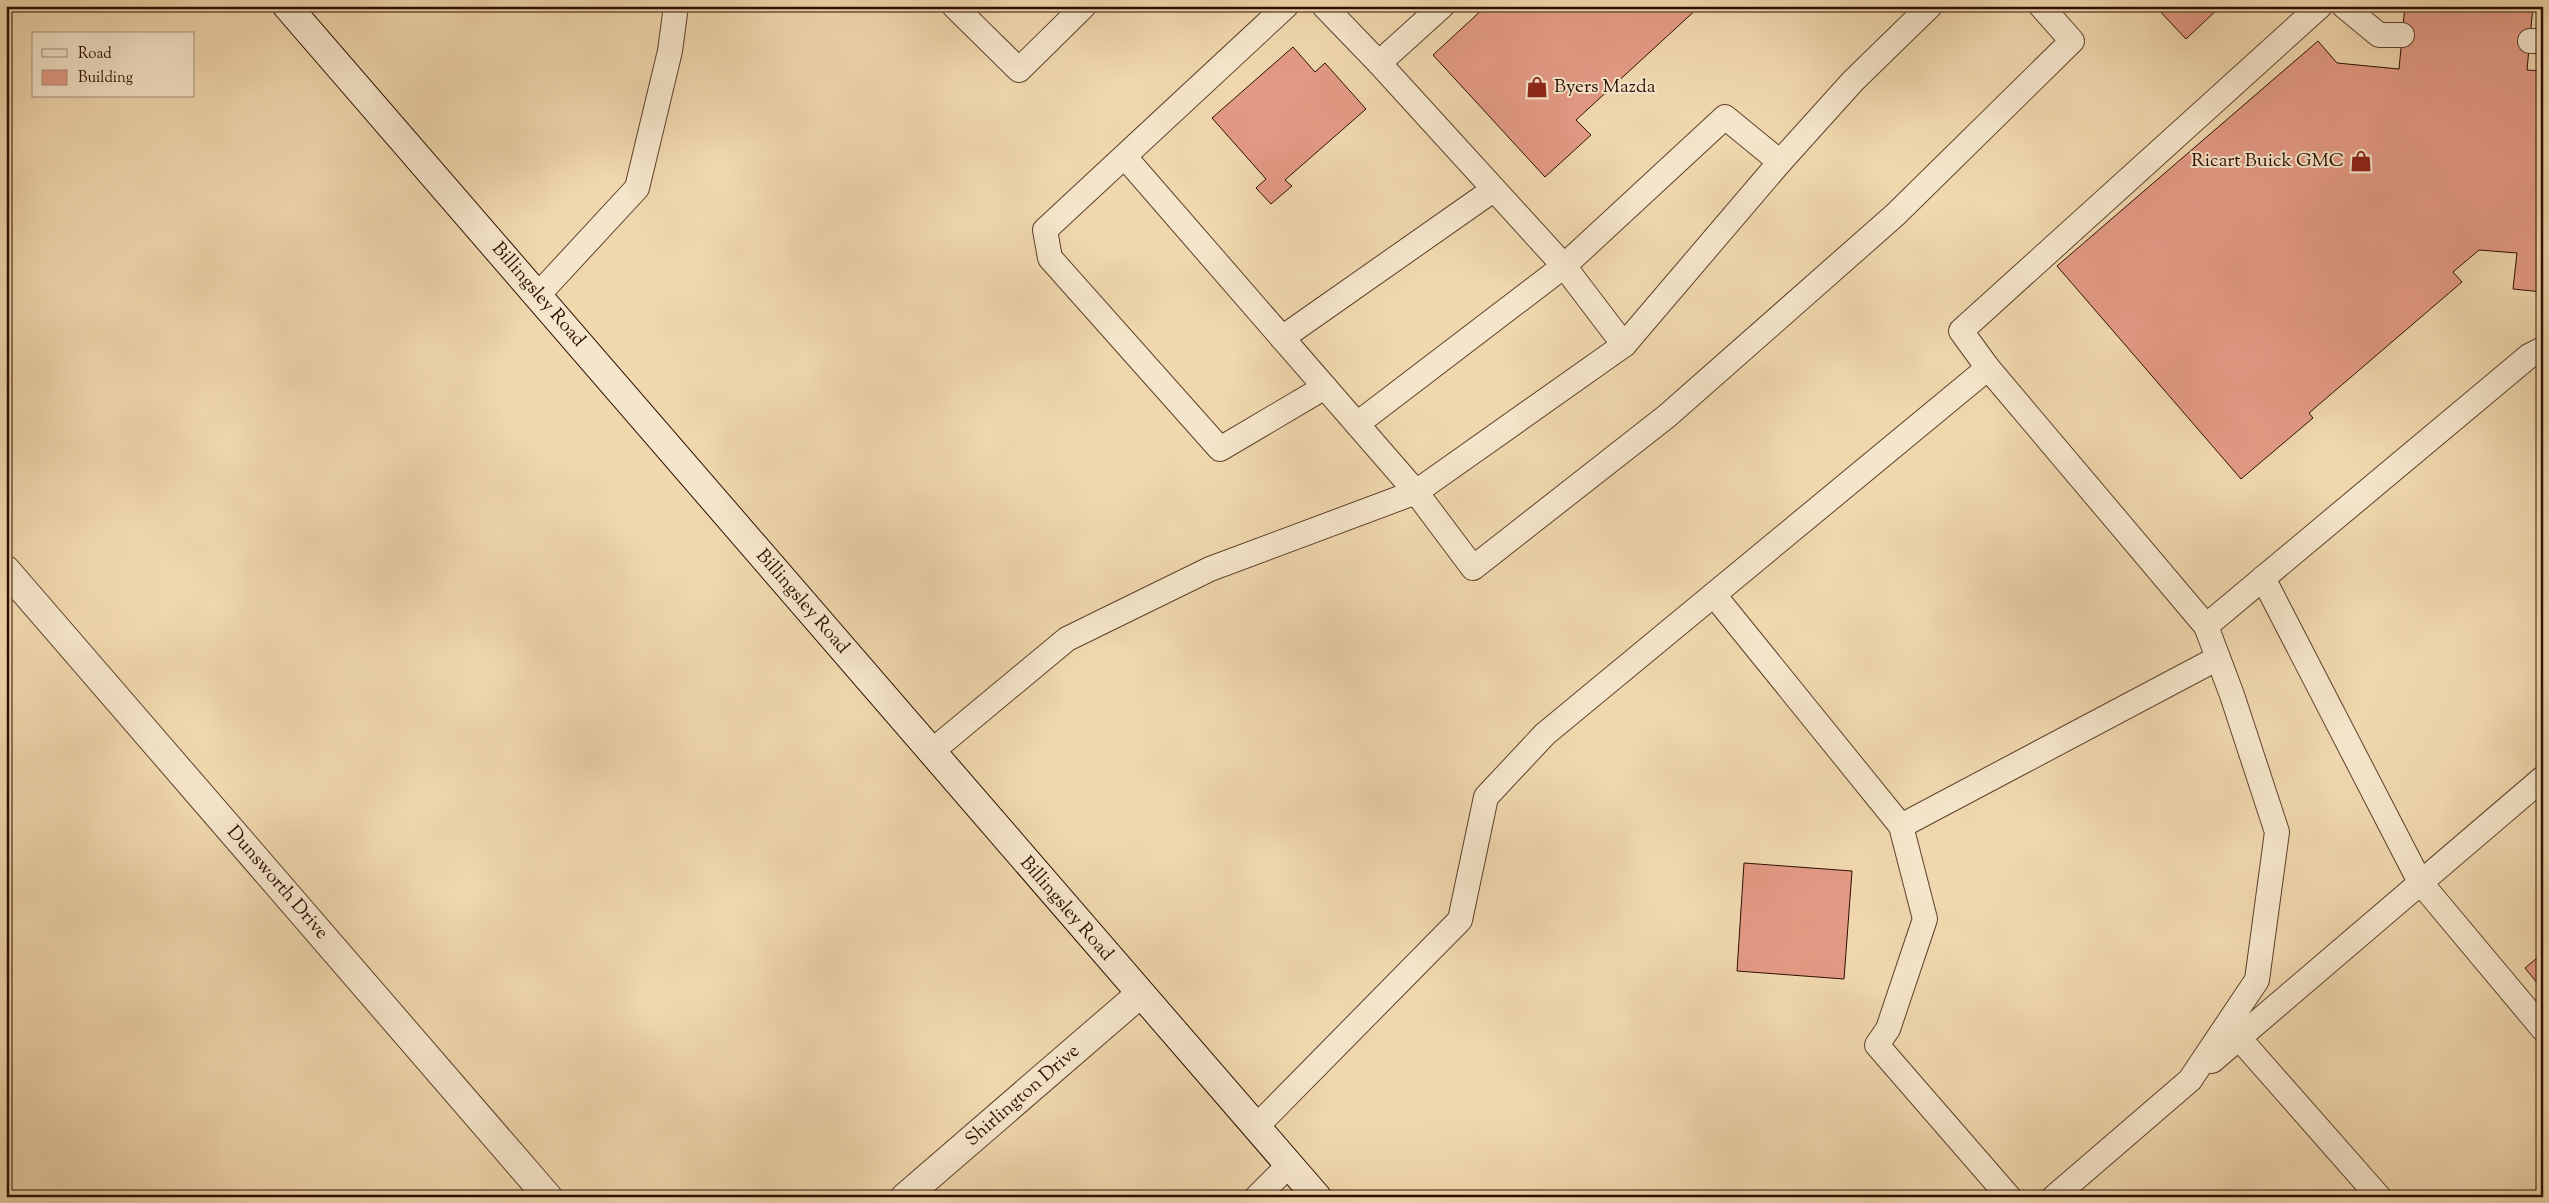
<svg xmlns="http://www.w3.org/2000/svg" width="2549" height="1203" viewBox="0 0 2549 1203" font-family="'Sorts Mill Goudy',serif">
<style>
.building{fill:#e39a84;stroke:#2c0f01}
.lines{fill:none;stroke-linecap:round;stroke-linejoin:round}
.lane-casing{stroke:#5d412c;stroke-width:26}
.street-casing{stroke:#5d412c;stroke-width:30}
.secondary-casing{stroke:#2c0f01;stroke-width:30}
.lane{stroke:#f5e5ca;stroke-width:24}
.street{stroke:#f5e5ca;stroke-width:28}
.secondary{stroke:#f5e5ca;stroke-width:28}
.labels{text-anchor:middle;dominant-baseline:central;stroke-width:4;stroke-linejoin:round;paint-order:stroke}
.poi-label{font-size:19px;fill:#2c0f01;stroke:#f5e5ca;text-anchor:start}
.street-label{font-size:19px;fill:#2c0f01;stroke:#f5e5ca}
</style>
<rect width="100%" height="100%" fill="#f0d7ad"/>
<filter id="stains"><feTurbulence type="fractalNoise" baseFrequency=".004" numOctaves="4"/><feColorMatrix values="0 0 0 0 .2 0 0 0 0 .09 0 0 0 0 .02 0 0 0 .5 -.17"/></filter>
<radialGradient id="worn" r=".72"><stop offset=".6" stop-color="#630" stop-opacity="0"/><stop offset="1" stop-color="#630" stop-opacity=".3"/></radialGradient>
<g class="building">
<path d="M1486 6H1700L1576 120 1591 135 1545 177 1433 55Z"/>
<path d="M2155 6H2221L2186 39Z"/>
<path d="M2405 6H2533L2527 70 2543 71V292L2513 289 2517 253 2479 250 2453 272 2462 282 2309 413 2313 418 2241 479 2057 266 2318 41 2337 63 2399 69Z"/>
<path d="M1293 47 1315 72 1325 63 1366 109 1285 180 1292 186 1271 204 1256 188 1266 179 1212 118Z"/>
<path d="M1744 863 1852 871 1844 979 1737 971Z"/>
<path d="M2543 953V990L2525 968Z"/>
</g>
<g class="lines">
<g class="lane-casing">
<g id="lane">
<path d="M954 6 1019 70 1084 6"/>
<path d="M1286 6 1045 230 1050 258 1220 449 1325 387"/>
<path d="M1324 6 1379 63 1564 266 1357 424"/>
<path d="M2344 6 2379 35H2402"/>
<path d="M2530 41H2543"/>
<path d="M1379 63 1442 6"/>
<path d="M1125 157 1416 492 1473 568 1667 416 1895 215 2072 41 2041 6"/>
<path d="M538 295 637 188 670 51 676 6"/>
<path d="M1282 338 1493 190"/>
<path d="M1624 345 1564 266 1725 117 1780 162"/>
<path d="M1988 368 1961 331 2320 6"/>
<path d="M2263 578 2420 882 2543 1029"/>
<path d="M1714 595 1901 826 1925 919 1888 1029 1877 1045 2009 1197"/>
<path d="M931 752 1067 639 1210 569 1416 492 1624 345 1780 162 1853 81 1930 6"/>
<path d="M1901 826 2218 658"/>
<path d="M2239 1038 2379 1197"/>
<path d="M2212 1061 2543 778"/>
<path d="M1256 1127 1460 920 1486 797 1545 734 1988 368 2206 626"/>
<path d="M1257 1197 1289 1165"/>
<path d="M2054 1197 2190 1080 2257 980 2277 832 2232 695 2206 626 2529 356 2543 349"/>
</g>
</g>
<g class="street-casing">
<g id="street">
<path d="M6 570 548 1197"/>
<path d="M905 1197 1140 994"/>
</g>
</g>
<g class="secondary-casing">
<path id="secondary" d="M287 6 1317 1197"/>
</g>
<use href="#lane" class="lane"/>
<use href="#street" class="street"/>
<use href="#secondary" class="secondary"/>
</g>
<defs>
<g id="shop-bare" transform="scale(1.725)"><path d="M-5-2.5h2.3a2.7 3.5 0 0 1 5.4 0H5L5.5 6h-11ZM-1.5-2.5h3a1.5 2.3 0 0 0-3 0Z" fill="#8f2418" stroke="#f5e5ca" stroke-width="2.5" paint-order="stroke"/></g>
</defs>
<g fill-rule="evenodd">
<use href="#shop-bare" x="1537" y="87"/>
<use href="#shop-bare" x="2361" y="161"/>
</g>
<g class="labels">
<g class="poi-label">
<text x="1554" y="87">Byers Mazda</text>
<text x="2344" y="161" text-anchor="end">Ricart Buick GMC</text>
</g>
<g class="street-label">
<text transform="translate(538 295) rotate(49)">Billingsley Road</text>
<text transform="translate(802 602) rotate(49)">Billingsley Road</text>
<text transform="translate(277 883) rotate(49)">Dunsworth Drive</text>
<text transform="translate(1066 909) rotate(49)">Billingsley Road</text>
<text transform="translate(1023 1096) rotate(-41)">Shirlington Drive</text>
</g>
</g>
<rect width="2549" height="1203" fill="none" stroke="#f0d7ad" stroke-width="25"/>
<rect x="8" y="8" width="2534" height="1188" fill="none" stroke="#2c0f01" stroke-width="2.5"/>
<rect x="12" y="12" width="2524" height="1178" fill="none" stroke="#2c0f01"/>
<rect x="32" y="32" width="162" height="65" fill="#f5e5ca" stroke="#a58f7a"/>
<rect x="42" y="49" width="25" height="8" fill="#f5e5ca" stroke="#a58f7a"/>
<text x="78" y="58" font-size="15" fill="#2c0f01">Road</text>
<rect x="42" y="70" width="25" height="15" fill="#e39a84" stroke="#a58f7a"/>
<text x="78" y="82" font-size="15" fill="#2c0f01">Building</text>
<rect width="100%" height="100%" filter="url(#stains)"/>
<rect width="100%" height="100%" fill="url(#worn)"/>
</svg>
